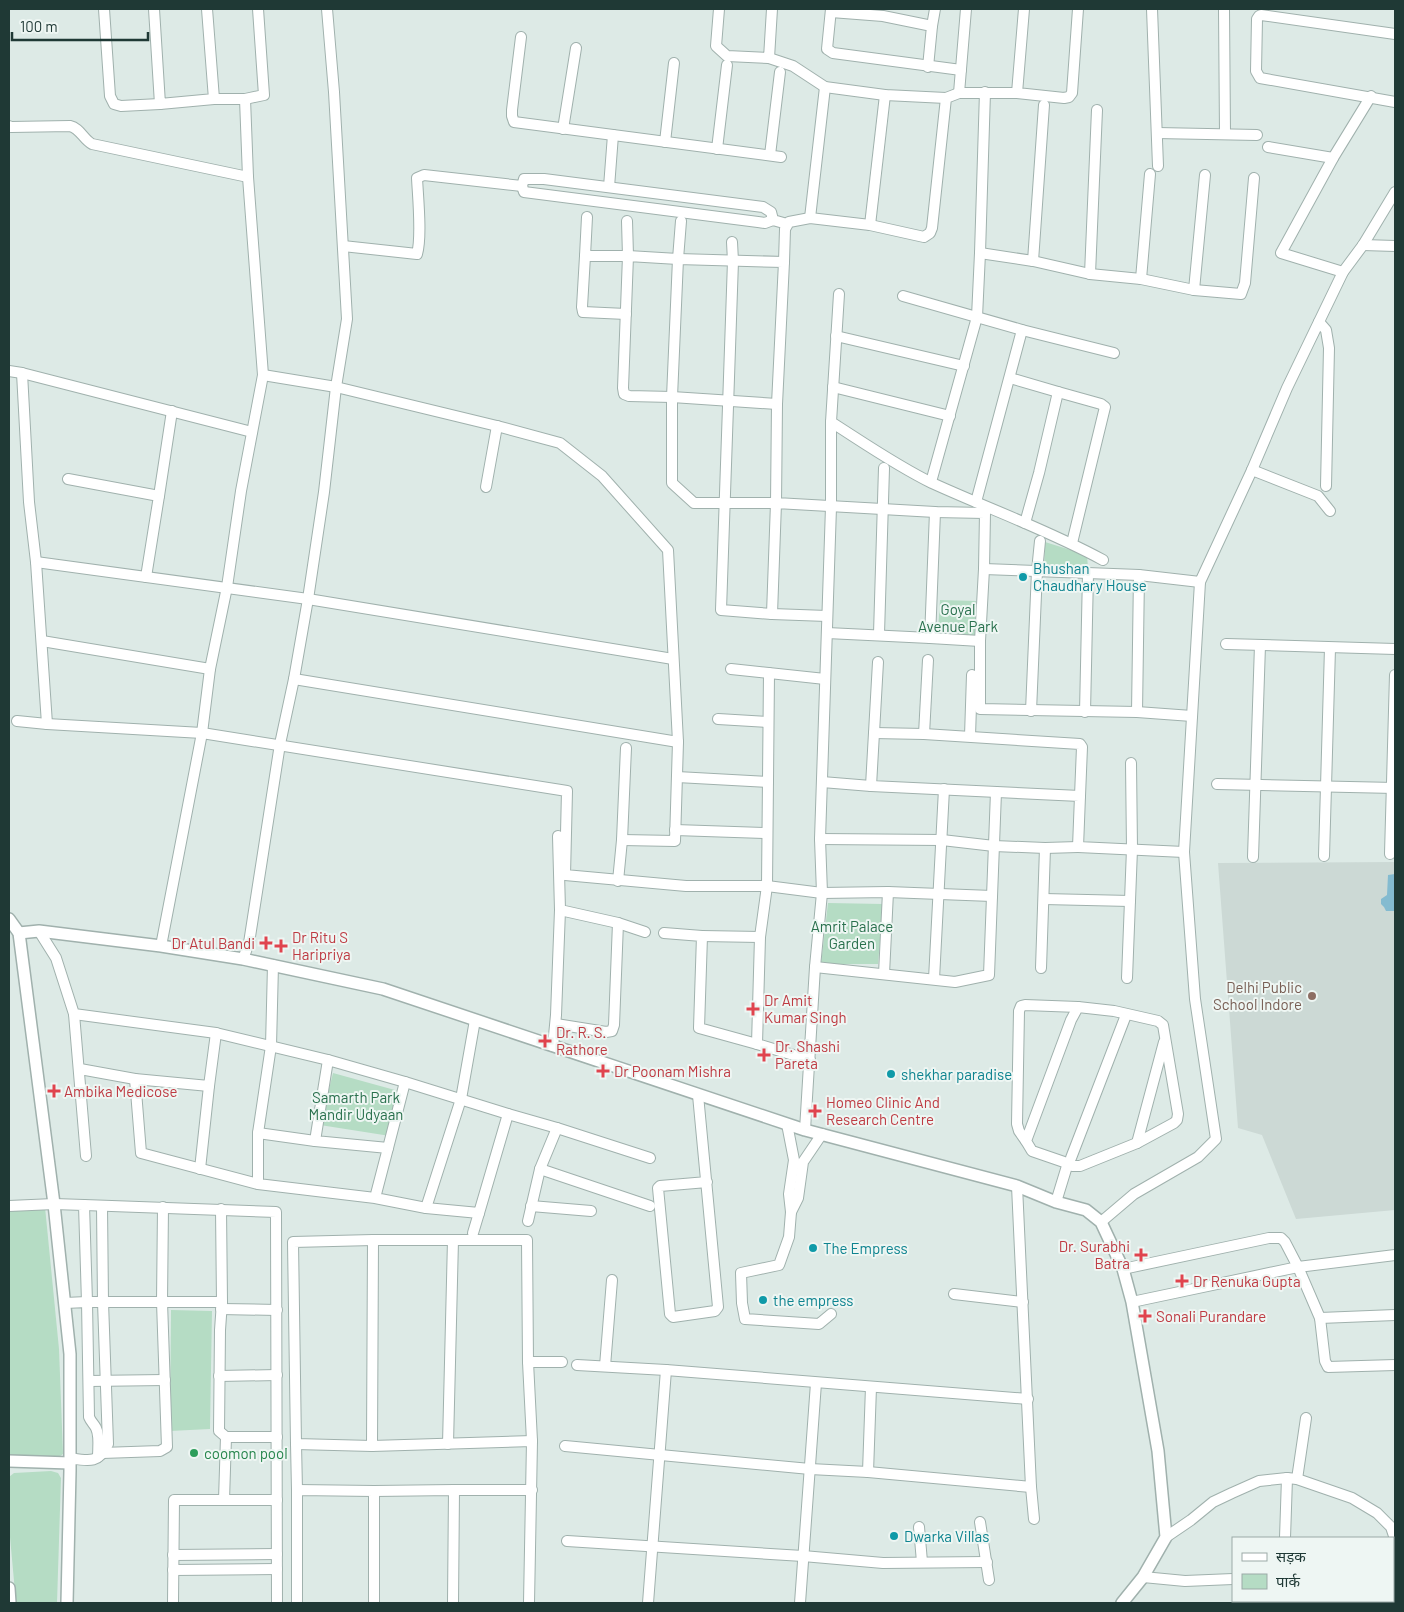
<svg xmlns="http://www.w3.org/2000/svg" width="1404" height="1612" viewBox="0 0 1404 1612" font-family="Barlow,'Noto Sans Devanagari',sans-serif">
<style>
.built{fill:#ccd9d5}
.green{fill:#b5dcc4}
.water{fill:#84bbd0}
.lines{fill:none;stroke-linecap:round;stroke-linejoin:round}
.minor-casing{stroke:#a0b1ad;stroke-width:12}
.tertiary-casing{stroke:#a0b1ad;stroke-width:14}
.minor{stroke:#fff;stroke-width:10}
.tertiary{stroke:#fff;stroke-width:11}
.culture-dot{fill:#0f9aa8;stroke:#eef6f3;stroke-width:2}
.health-dot{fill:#e0444e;stroke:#eef6f3;stroke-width:2}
.education-dot{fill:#8d6e63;stroke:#eef6f3;stroke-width:2}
.leisure-dot{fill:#2e9e5b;stroke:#eef6f3;stroke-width:2}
.labels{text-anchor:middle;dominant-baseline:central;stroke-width:4;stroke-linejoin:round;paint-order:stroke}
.culture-label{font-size:15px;fill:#0d838f;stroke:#eef6f3;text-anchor:start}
.park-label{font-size:15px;fill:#29704d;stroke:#eef6f3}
.health-label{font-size:15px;fill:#be3a42;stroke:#eef6f3;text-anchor:start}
.education-label{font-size:15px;fill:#785e54;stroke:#eef6f3;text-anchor:end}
.leisure-label{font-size:15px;fill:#27864d;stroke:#eef6f3;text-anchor:start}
</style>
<rect width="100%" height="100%" fill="#ddeae6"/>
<path class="built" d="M1395 862V1210L1296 1219 1262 1135 1238 1128 1218 863Z"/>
<g class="green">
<path d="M1045 542 1087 555 1088 568H1044Z"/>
<path d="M940 600 976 601 975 637 938 632Z"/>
<path d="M828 903 883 904 878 964H821Z"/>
<path d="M333 1073 402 1092 390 1136 320 1125Z"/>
<path d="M45 1207 59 1349 63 1454 56 1459 9 1457V1211Z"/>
<path d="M171 1310 212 1311 210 1429 170 1431Z"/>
<path d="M51 1471 58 1473 61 1478 57 1603H16L9 1526V1477L14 1473Z"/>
</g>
<path class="water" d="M1395 874V911H1386L1384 907 1381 904V899L1387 895 1388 875Z"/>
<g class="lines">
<g class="minor-casing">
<g id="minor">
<path d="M104 9 110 96 114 104 121 106 160 104"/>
<path d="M154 9 160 104 214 99 207 9"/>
<path d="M719 9 716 46 727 56 769 58 772 9"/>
<path d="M831 9 827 49 833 53 961 70"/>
<path d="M966 9 959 93H1017"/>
<path d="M1024 9 1017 93 1064 98 1069 97 1072 93 1078 9"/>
<path d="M1152 9 1158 166"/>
<path d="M1224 9 1225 134"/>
<path d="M831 12 883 16 932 26 928 67"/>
<path d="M932 26 935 9"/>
<path d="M1395 34 1261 15 1259 16 1257 19 1256 71 1260 78 1395 102"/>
<path d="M521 37 512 110V116L514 122 781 157"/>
<path d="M769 58 793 66 825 87 885 95 946 98"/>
<path d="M214 99H245L264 95 258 9"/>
<path d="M9 126 11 127 70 126C80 128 83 139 92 144L248 177"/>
<path d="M563 129 576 48"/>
<path d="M1157 133 1257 135"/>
<path d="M665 142 674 63"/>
<path d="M1268 147 1333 158"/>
<path d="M717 149 727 65"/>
<path d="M770 155 780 72"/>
<path d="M609 187 613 135"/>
<path d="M587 217 585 256H628L627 221"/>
<path d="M810 218 825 87"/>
<path d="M773 220 771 212 763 207 544 179H524L522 186 524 192 758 222 765 223 773 220 787 224"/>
<path d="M681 221 678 259 628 256 623 388 624 394 629 396 672 397 777 404"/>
<path d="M870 225 885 95"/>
<path d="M732 242 733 261 721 610 772 614 827 616"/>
<path d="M1363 245 1395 246"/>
<path d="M343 246 417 254C422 237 418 198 417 178L424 175 522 186"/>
<path d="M980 253 1033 261 1090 274 1141 279 1194 290 1241 294 1245 283 1254 178"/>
<path d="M585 256 582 307 583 312 626 314"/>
<path d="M1033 261 1044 105"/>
<path d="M784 262 785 229 789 222 810 218 870 225 924 237 930 233 932 228 946 98 959 93"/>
<path d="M1343 272 1281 253 1333 158 1371 96"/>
<path d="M1090 274 1097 110"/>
<path d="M1141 279 1150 174"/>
<path d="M1194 290 1205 175"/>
<path d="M839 294 831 422C864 443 897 466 932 483 989 509 1048 530 1103 560"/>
<path d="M903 296 1022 330 1114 353"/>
<path d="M1319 322 1326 330 1329 348 1326 486"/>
<path d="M836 336 964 366"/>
<path d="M9 371 22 373 252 432"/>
<path d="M22 373 29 502 36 562 47 724"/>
<path d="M263 375 336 387 497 426 560 443 602 476 668 550 678 742 675 841 622 840"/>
<path d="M1010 378 1058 392 1039 473 1025 523"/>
<path d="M833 387 950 416"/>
<path d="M1058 392 1101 404 1105 407 1072 543"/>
<path d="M1252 470 1318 496 1330 511"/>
<path d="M68 479 159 496 146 577"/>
<path d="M931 482 977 317 980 253 985 92"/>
<path d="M486 487 497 426"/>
<path d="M159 496 172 411"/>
<path d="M976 502 1022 330"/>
<path d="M36 562 308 599 673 659"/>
<path d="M984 569 1139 575 1200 582"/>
<path d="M772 614 776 503 777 404 784 262 678 259 672 397V483L694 503H776L935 512 985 513 984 569 980 641V709L1137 712 1192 716"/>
<path d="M827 633 930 638 935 512"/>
<path d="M879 634 884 468"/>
<path d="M930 638 980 641"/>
<path d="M42 641 210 669"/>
<path d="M1226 644 1395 649"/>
<path d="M878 662 871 786 1080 796 1078 847 1184 852"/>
<path d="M731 669 825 679"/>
<path d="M769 673 767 886 760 937 757 1044 810 1060"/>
<path d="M294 679 678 742"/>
<path d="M1031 711 1037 571 1040 541"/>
<path d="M1085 712 1088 574"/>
<path d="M1137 712 1139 575"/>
<path d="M718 719 768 722"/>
<path d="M17 721 47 724 202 733 567 791 565 875 686 886H767L822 893 888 892 992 896"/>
<path d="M874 733 924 734 1080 744 1082 747 1080 796"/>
<path d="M924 734 928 660"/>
<path d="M970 736 972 675"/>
<path d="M677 777 768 782"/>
<path d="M822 782 871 786"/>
<path d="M1217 784 1395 788"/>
<path d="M675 830 767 833"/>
<path d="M558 836 560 910 618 923 645 932"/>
<path d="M820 839 942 840 994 846 1045 848 1078 847"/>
<path d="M1390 854 1395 675"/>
<path d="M1324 856 1330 648"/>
<path d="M1253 857 1260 645"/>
<path d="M618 881 622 840 626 748"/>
<path d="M1044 899 1130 901"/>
<path d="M39 931 56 958 74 1014 216 1033 328 1060"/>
<path d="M664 933 702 936 699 1028 757 1044"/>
<path d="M702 936 760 937"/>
<path d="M161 946 202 733 210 669 227 587 241 491 263 375 248 177 245 99"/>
<path d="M243 959 249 943 280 744 294 679 308 599 324 492 336 387 347 319 334 92 327 9"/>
<path d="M273 965 271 1046 258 1133V1184L375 1198 426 1208 479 1213 508 1114 405 1082 328 1060 315 1141 388 1148 375 1198"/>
<path d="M815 967 955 982 989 975 996 792"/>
<path d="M1041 968 1045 848"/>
<path d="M884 974 888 892"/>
<path d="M1127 978 1132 849 1131 763"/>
<path d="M934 979 944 789"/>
<path d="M74 1014 86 1156"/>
<path d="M556 1024 606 1032 612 1031 614 1025 618 923"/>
<path d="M216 1033 209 1086 135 1079 141 1153 258 1184"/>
<path d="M553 1046 556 1015 560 910"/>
<path d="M80 1069 135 1079"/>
<path d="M698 1095 718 1307 715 1311 673 1317 670 1314 658 1188 660 1186 707 1182"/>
<path d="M508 1114 557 1128 540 1169 528 1221"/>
<path d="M787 1124 794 1160 789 1194 791 1212 789 1237 779 1265 741 1273 742 1303 745 1319 819 1324 831 1314"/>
<path d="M557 1128 650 1158"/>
<path d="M805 1130 815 967 822 893 820 839 831 507V422"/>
<path d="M258 1133 315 1141"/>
<path d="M1026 1141 1019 1131 1017 1124 1019 1011 1021 1006 1025 1005 1078 1007"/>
<path d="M1137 1143 1164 1042"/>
<path d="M388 1148 405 1082"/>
<path d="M1071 1158 1126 1015"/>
<path d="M1064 1162 1032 1151 1026 1141 1071 1020 1078 1007 1114 1011 1158 1021 1163 1025 1178 1114 1177 1120 1174 1123 1137 1143 1080 1166H1072"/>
<path d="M200 1169 209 1086"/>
<path d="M540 1169 650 1206"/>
<path d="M1056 1202 1067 1166"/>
<path d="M84 1205 276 1212 277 1603"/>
<path d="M9 1206 54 1204 84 1205 87 1302H222L220 1330 219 1431 226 1437 224 1500H174L173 1603"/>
<path d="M531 1206 591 1211"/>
<path d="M426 1208 461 1099 475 1020"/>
<path d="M221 1209 222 1302"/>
<path d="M791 1212 798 1198 803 1162 822 1134"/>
<path d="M1101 1222 1134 1194 1198 1157 1216 1139 1195 999 1184 852 1200 582 1252 470 1287 388 1343 272 1363 245 1395 192"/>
<path d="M473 1233 479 1213"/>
<path d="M373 1240 372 1446 532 1441 529 1603"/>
<path d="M1123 1269 1269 1238H1281L1285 1242 1298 1267 1320 1318 1325 1361 1328 1367 1395 1365"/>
<path d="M954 1294 1023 1302"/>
<path d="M1132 1302 1298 1267 1395 1255"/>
<path d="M65 1303 87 1302 89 1417C91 1422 94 1424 96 1428 100 1436 98 1448 98 1457"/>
<path d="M221 1309 277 1310"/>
<path d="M1320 1318 1395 1315"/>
<path d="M528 1362H562"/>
<path d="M577 1365 666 1370 1028 1399"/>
<path d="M605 1366 612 1280"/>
<path d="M219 1376 277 1375"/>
<path d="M89 1381 165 1380"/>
<path d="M226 1437H277"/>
<path d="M296 1444 297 1490"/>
<path d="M448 1444 453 1240"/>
<path d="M372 1446 296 1444 293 1242 373 1240H527L528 1362 532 1441"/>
<path d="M565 1446 810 1469 868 1472 1031 1487 1017 1186"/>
<path d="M102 1453 160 1451 167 1447 162 1302 163 1207"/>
<path d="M70 1458C88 1461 99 1464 108 1444L103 1302 102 1206"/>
<path d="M868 1472 871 1387"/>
<path d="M1297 1479 1306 1418"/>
<path d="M1031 1487 1034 1519"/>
<path d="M454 1490H532"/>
<path d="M374 1491 454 1490 453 1603"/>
<path d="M224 1500H277"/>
<path d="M980 1522 989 1580"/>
<path d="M919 1527 922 1562"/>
<path d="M1166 1537 1191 1520 1213 1502 1232 1493 1259 1481 1287 1478 1297 1479 1352 1498 1377 1513 1391 1527 1395 1539 1393 1579"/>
<path d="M1285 1538 1287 1478"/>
<path d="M567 1541 803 1556 883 1563 987 1562"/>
<path d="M173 1555 277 1554"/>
<path d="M173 1570 277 1569"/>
<path d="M1143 1577 1185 1581 1233 1579"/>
<path d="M1250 1601V1603"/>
<path d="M297 1603V1490L374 1491V1603"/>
<path d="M648 1603 666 1370"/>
<path d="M800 1603 816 1383"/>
<path d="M1390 1603 1391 1601"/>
</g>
</g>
<g class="tertiary-casing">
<g id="tertiary">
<path d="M9 919 19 933 54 1204 70 1354V1471L67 1603"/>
<path d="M19 933 39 931 161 946 243 959 383 989 805 1130 1017 1186 1056 1202 1086 1210 1101 1222 1123 1269 1132 1302 1158 1451 1166 1537 1143 1577 1122 1603"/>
<path d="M9 1461 70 1463"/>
<path d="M9 1588 10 1603"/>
</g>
</g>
<use href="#minor" class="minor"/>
<use href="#tertiary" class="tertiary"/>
</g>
<g class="culture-dot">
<circle cx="1023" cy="577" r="5"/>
<circle cx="891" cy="1074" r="5"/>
<circle cx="813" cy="1248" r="5"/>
<circle cx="763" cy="1300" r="5"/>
<circle cx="894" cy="1536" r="5"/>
</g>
<g class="health-dot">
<path d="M263.5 935.5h5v5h5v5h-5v5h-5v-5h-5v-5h5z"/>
<path d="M278.5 938.5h5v5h5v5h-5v5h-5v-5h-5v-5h5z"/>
<path d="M750.5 1001.5h5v5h5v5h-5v5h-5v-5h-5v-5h5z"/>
<path d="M542.5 1033.5h5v5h5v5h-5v5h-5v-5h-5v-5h5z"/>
<path d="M761.5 1047.5h5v5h5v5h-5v5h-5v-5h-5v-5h5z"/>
<path d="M600.5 1063.5h5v5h5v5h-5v5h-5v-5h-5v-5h5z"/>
<path d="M51.5 1083.5h5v5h5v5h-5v5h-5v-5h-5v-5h5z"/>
<path d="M812.5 1103.5h5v5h5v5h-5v5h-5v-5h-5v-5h5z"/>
<path d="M1138.5 1247.5h5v5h5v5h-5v5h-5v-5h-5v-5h5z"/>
<path d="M1179.5 1273.5h5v5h5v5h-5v5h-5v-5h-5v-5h5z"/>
<path d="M1142.5 1308.5h5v5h5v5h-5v5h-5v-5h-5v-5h5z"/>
</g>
<circle class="education-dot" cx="1312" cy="996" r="5"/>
<circle class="leisure-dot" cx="194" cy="1453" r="5"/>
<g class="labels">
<g class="culture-label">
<text x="1033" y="568">Bhushan<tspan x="1033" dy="17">Chaudhary House</tspan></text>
<text x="901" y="1074">shekhar paradise</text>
<text x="823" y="1248">The Empress</text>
<text x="773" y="1300">the empress</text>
<text x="904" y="1536">Dwarka Villas</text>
</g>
<g class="park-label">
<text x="958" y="609">Goyal<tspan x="958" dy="17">Avenue Park</tspan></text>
<text x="852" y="926">Amrit Palace<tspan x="852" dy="17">Garden</tspan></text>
<text x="356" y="1097">Samarth Park<tspan x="356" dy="17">Mandir Udyaan</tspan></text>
</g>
<g class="health-label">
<text x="292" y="937">Dr Ritu S<tspan x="292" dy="17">Haripriya</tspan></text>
<text x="255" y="943" text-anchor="end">Dr Atul Bandi</text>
<text x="764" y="1000">Dr Amit<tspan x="764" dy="17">Kumar Singh</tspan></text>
<text x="556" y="1032">Dr. R. S.<tspan x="556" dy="17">Rathore</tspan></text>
<text x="775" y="1046">Dr. Shashi<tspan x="775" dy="17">Pareta</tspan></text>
<text x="614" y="1071">Dr Poonam Mishra</text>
<text x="64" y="1091">Ambika Medicose</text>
<text x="826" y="1102">Homeo Clinic And<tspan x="826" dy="17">Research Centre</tspan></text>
<text x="1130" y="1246" text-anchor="end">Dr. Surabhi<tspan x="1130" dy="17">Batra</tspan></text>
<text x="1193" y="1281">Dr Renuka Gupta</text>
<text x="1156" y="1316">Sonali Purandare</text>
</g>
<g class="education-label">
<text x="1302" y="987">Delhi Public<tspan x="1302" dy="17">School Indore</tspan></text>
</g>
<g class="leisure-label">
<text x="204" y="1453">coomon pool</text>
</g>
</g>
<rect width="1404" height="1612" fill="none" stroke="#1f3935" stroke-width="20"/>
<rect x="1232" y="1537" width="162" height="65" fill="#eef6f3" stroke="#9baaa7"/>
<rect x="1242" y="1553" width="25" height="8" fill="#ffffff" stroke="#9baaa7"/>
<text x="1276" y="1562" font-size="15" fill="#1f3935">सड़क</text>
<rect x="1242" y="1574" width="25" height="15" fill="#b5dcc4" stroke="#9baaa7"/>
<text x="1276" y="1587" font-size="15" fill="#1f3935">पार्क</text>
<path d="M12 32v8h136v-8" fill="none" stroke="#1f3935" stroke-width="2.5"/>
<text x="20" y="32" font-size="15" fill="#1f3935" stroke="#eef6f3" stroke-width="4" paint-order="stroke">100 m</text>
</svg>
